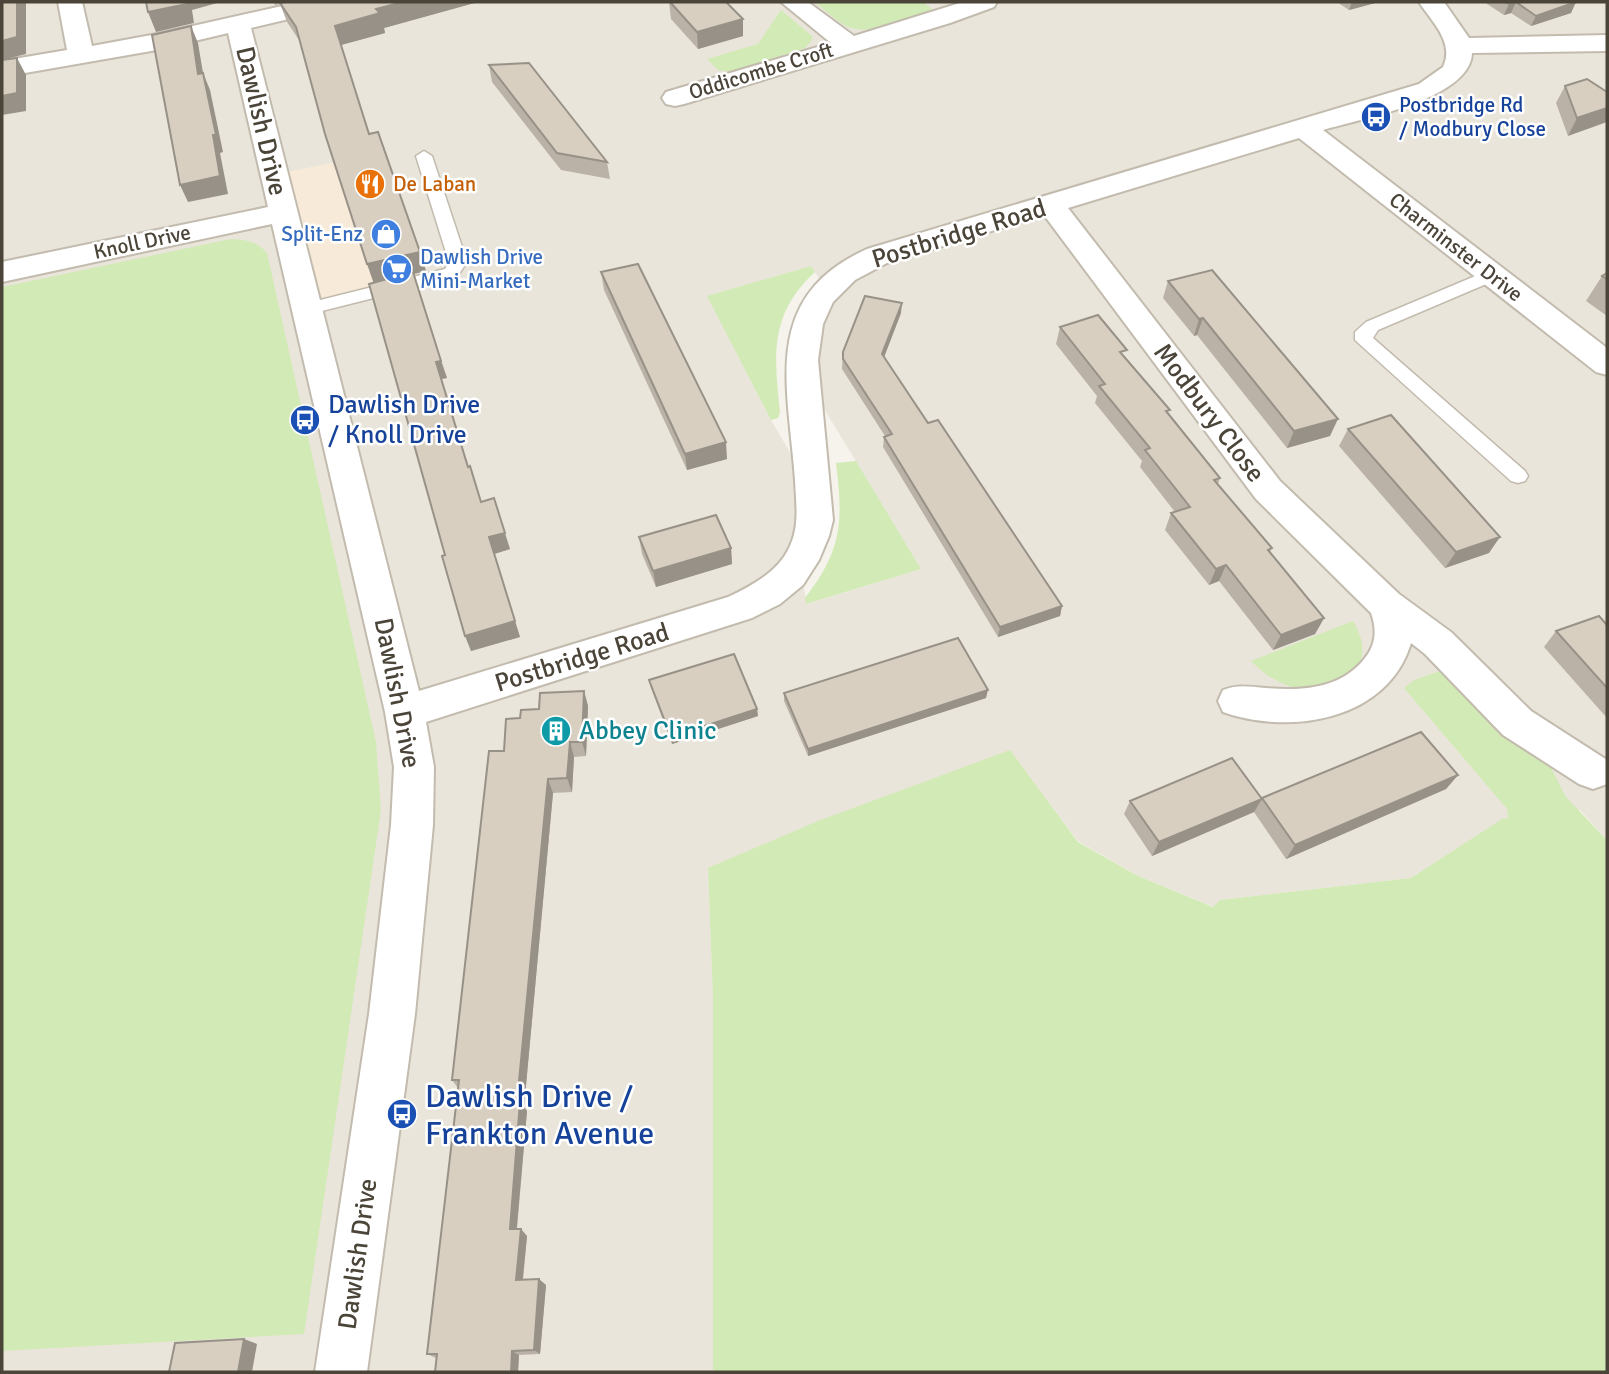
<svg xmlns="http://www.w3.org/2000/svg" width="1609" height="1374" viewBox="0 0 1609 1374" font-family="Signika,sans-serif">
<style>
.residential{fill:#eae5da;fill-rule:evenodd}
.commercial{fill:#f7ead8}
.green{fill:#d2eab5}
.lines{fill:none;stroke-linecap:round;stroke-linejoin:round}
.service-casing{stroke:#c2bbae;stroke-width:3}
.minor-casing{stroke:#c2bbae;stroke-width:4}
.service{fill:#fff;fill-rule:evenodd}
.minor{fill:#fff;fill-rule:evenodd}
.wall{fill:#bab2a6}
.shaded-wall{fill:#979187}
.building{fill:#d8cfc1;stroke:#979187;stroke-width:2}
.labels{text-anchor:middle;dominant-baseline:central;stroke-width:5;stroke-linejoin:round;paint-order:stroke}
.far-street-label{font-size:21px;fill:#4b4439;stroke:#fff}
.far-transit-label{font-size:21px;fill:#164399;stroke:#fff;text-anchor:start}
.far-food-label{font-size:21px;fill:#c56008;stroke:#fff;text-anchor:start}
.far-shop-label{font-size:21px;fill:#366cbe;stroke:#fff;text-anchor:end}
.street-label{font-size:26px;fill:#4b4439;stroke:#fff}
.transit-label{font-size:26px;fill:#164399;stroke:#fff;text-anchor:start}
.culture-label{font-size:26px;fill:#0d838f;stroke:#fff;text-anchor:start}
.near-transit-label{font-size:32px;fill:#164399;stroke:#fff;text-anchor:start}
</style>
<rect width="100%" height="100%" fill="#f6f3ec"/>
<path class="residential" d="M2 2H1607V840L1580 810 1503 819 1411 878 1220 900 1214 907 1136 875 1078 841 1010 751 708 868 713 999V1372H2ZM811 266 826 289 803 374 921 569 807 604 799 565 814 493 771 420 708 296Z"/>
<path class="commercial" d="M336 162 375 286 305 303 273 175Z"/>
<g class="green">
<path d="M815 2H923L933 10C909 17 871 38 846 26 835 20 825 10 815 2Z"/>
<path d="M781 10 812 36V40L805 48 732 72 718 70 707 59 758 44Z"/>
<path d="M231 239C247 240 256 241 267 253L376 742 381 810 304 1334 2 1351V287Z"/>
<path d="M811 266 815 272C769 314 774 356 780 412L778 418 771 420 707 296Z"/>
<path d="M856 461 921 569 806 604 805 598C843 549 843 521 836 463Z"/>
<path d="M1353 621C1377 661 1352 687 1309 689 1288 690 1265 676 1251 661Z"/>
<path d="M1440 671H1450L1547 760 1566 797 1607 840V1372H713V999L708 868 818 821 1010 750 1078 842 1136 875 1213 907 1220 900 1411 878 1502 819 1508 818 1507 809 1404 688 1414 680Z"/>
</g>
<g class="lines">
<g class="service-casing">
<g id="service">
<path d="M424 151 432 156 467 262 457 277 306 315 300 313 297 309 300 305 445 269 449 262 416 156Z"/>
<path d="M1492 269 1501 275 1498 279 1378 330 1373 338 1525 471 1528 476 1525 481 1518 483 1511 481 1355 340V332L1366 322Z"/>
</g>
</g>
<g class="minor-casing">
<g id="minor">
<path d="M58 2H82L92 46 157 34 300 2H343L340 7 251 28 419 691 728 597C751 586 778 572 789 548 800 526 796 504 795 480 788 385 760 297 867 249L1419 84 1443 67C1455 42 1431 21 1419 2H1444L1469 38 1607 35V51L1472 53C1471 99 1360 119 1323 130L1607 348V375L1596 372 1299 138 1068 208 1280 481 1399 594 1451 632 1531 711 1607 760V784L1593 789 1579 784 1503 735 1425 654 1411 643C1388 720 1291 736 1223 712L1218 701 1223 690C1238 684 1250 687 1266 688 1302 691 1341 689 1365 658 1376 644 1377 630 1371 613L1256 499 1044 215 887 263 855 280 833 302 823 324 818 360 833 520 829 536 819 560 803 585 780 604 752 618 426 722 434 767 433 825 415 1014 367 1372H315L369 1014 391 825 394 767 385 712 272 224 2 282V262L268 207 228 33 157 50 2 77V61L67 50Z"/>
<path d="M781 2H808L854 36 963 2H997L994 7 950 23 684 104 675 106 666 104 662 98 666 92 831 43Z"/>
</g>
</g>
<use href="#service" class="service"/>
<use href="#minor" class="minor"/>
</g>
<g class="wall">
<path d="M273 2H478L384 28 385 33 341 45 369 134 420 252 426 271 413 274 447 378 441 379 468 467 481 502 510 549 494 554 520 637 471 651 374 283 301 43 287 22 280 4 275 5Z"/>
<path d="M669 2 743 19V36L698 49 671 19Z"/>
<path d="M1337 2H1379L1349 10Z"/>
<path d="M1484 2H1575L1571 13 1531 26 1511 13 1504 15Z"/>
<path d="M489 65 607 162 610 179 561 170 492 82Z"/>
<path d="M1565 86 1607 92 1568 136 1556 103Z"/>
<path d="M601 272 727 459 687 470 604 290Z"/>
<path d="M1607 273V316L1586 301 1602 276Z"/>
<path d="M1168 281 1330 436 1287 448 1197 335 1194 336 1163 298Z"/>
<path d="M901 313 884 357 928 423 1062 606 1060 616 998 637 883 447 884 437 885 436 842 369 843 352Z"/>
<path d="M1060 327 1125 357 1168 414 1220 478 1218 484 1272 548 1270 552 1324 618 1315 634 1273 650 1219 581 1209 585 1165 530 1171 513 1175 512 1140 467 1142 461 1095 403 1097 396 1056 344Z"/>
<path d="M1348 429 1489 553 1445 568 1339 446Z"/>
<path d="M639 537 731 548 732 564 656 587 642 554Z"/>
<path d="M1607 625V718L1544 647 1556 631Z"/>
<path d="M649 680 757 709 758 716 672 744 651 688Z"/>
<path d="M584 691 588 706 586 756 574 757 572 792 553 793 524 1107 527 1111 517 1229 527 1236 523 1280 546 1285 540 1354 519 1355 518 1372H435L436 1358 427 1354 458 1088 452 1080 504 751 520 718Z"/>
<path d="M784 693 986 698 808 756 784 701Z"/>
<path d="M1458 775 1446 789 1286 859 1254 812 1152 856 1124 814 1130 801 1262 798Z"/>
</g>
<g class="shaded-wall">
<path d="M17 2H26V54L2 60V41Z"/>
<path d="M186 2H221L192 10 194 23 156 32 148 12Z"/>
<path d="M403 2H478L384 28 385 33 341 45 335 26 376 9Z"/>
<path d="M1352 2H1379L1349 10Z"/>
<path d="M1516 2 1511 13 1504 15 1509 4Z"/>
<path d="M1576 2 1571 13 1531 26 1536 16Z"/>
<path d="M743 19V36L698 49 697 32Z"/>
<path d="M191 26 198 43 206 91 198 74Z"/>
<path d="M17 58 26 75V111L2 115V96Z"/>
<path d="M203 73 210 90 223 152 220 153 228 194 188 202 180 185 213 135Z"/>
<path d="M1607 108V122L1568 136 1577 118Z"/>
<path d="M420 252 426 271 374 284 367 264Z"/>
<path d="M902 303 901 313 881 365 882 354Z"/>
<path d="M1203 318 1197 335 1194 336 1199 319Z"/>
<path d="M441 361 447 378 441 379 436 362Z"/>
<path d="M1338 419 1330 436 1287 448 1294 431Z"/>
<path d="M726 442 727 459 687 470 685 454Z"/>
<path d="M505 533 510 549 494 554 520 637 471 651 465 636 489 537Z"/>
<path d="M1500 537 1489 553 1445 568 1456 552Z"/>
<path d="M731 548 732 564 656 587 653 571Z"/>
<path d="M1226 565 1219 581 1209 585 1216 569Z"/>
<path d="M1062 606 1060 616 998 637 1000 627Z"/>
<path d="M1324 618 1315 634 1273 650 1281 635Z"/>
<path d="M988 690 986 698 808 756V749Z"/>
<path d="M584 691 588 706 586 756 582 742Z"/>
<path d="M757 709 758 716 672 744 671 737Z"/>
<path d="M570 742 574 757 572 792 567 778Z"/>
<path d="M1458 775 1446 789 1286 859 1295 845Z"/>
<path d="M548 779 553 793 524 1107 527 1111 516 1236 510 1229 517 1102Z"/>
<path d="M1262 799 1254 812 1152 856 1159 842Z"/>
<path d="M521 1229 527 1236 522 1286 516 1280Z"/>
<path d="M539 1279 546 1285 540 1354 534 1350Z"/>
<path d="M244 1339 257 1344 252 1372H238Z"/>
<path d="M512 1351 519 1355 518 1372H511Z"/>
</g>
<g class="building">
<path d="M2 2H17V37L2 41Z"/>
<path d="M146 2H186L187 4 148 12Z"/>
<path d="M286 2H403L376 9 380 13 335 26 369 134 378 132 420 252 367 264 325 134 296 27 280 3Z"/>
<path d="M670 2H726L743 19 697 32Z"/>
<path d="M1505 2H1576L1536 16 1516 2 1509 4Z"/>
<path d="M191 26 198 74 203 73 216 135H213L220 176 180 185 152 35Z"/>
<path d="M17 58V93L2 96V60Z"/>
<path d="M529 63 607 162 557 153 489 65Z"/>
<path d="M1587 79 1607 92V108L1577 118 1565 86Z"/>
<path d="M638 264 726 442 685 454 601 272Z"/>
<path d="M1212 270 1338 419 1294 431 1203 318 1199 319 1168 281Z"/>
<path d="M413 272 441 361 436 362 468 467 470 466 481 502 494 498 505 533 489 537 515 621 465 636 442 556 445 555 369 284Z"/>
<path d="M1607 273V279L1602 276Z"/>
<path d="M865 296 902 303 882 354 928 423 938 420 1062 606 1000 627 884 437 892 434 843 359V352Z"/>
<path d="M1098 315 1127 350 1120 352 1170 410 1166 411 1220 478 1214 480 1272 548 1268 550 1324 618 1281 635 1226 565 1216 569 1171 513 1190 507 1145 450 1150 448 1099 386 1105 384 1060 327Z"/>
<path d="M1391 415 1500 537 1456 552 1348 429Z"/>
<path d="M716 515 731 548 653 571 639 537Z"/>
<path d="M1599 616 1607 625V688L1556 631Z"/>
<path d="M958 638 988 690 808 749 784 693Z"/>
<path d="M734 654 757 709 671 737 649 680Z"/>
<path d="M584 691 582 742H570L567 778 548 779 517 1102H520L510 1229H521L516 1280 539 1279 534 1350 512 1351 511 1372H435L437 1354H427L459 1080H452L489 751H504L506 719 520 718 521 710 539 709 540 693Z"/>
<path d="M1421 732 1458 775 1295 845 1262 798Z"/>
<path d="M1232 758 1262 799 1159 842 1130 801Z"/>
<path d="M244 1339 238 1372H169L175 1343Z"/>
</g>
<defs>
<g id="bus-disc" transform="scale(1.575)"><circle r="9.5" fill="#1a4fb4" stroke="#fff"/><path d="M-5-6H5V4H4V6H2V4H-2V6H-4V4H-5ZM-3.5-4V0h7V-4ZM-3.5 1.2v1.5H-2V1.2ZM2 1.2v1.5H3.5V1.2Z" fill="#fff"/></g>
<g id="restaurant-disc" transform="scale(1.575)"><circle r="9.5" fill="#e8710a" stroke="#fff"/><path d="M-5-6h1v4h1v-4h1v4h1v-4h1v5L-1.5 .5V6h-2V.5L-5-1ZM5-6V6H3V1.5H1.5Q1.5-4 5-6Z" fill="#fff"/></g>
<g id="shop-disc" transform="scale(1.575)"><circle r="9.5" fill="#3f7fe0" stroke="#fff"/><path d="M-5-2.5h2.3a2.7 3.5 0 0 1 5.4 0H5L5.5 6h-11ZM-1.5-2.5h3a1.5 2.3 0 0 0-3 0Z" fill="#fff"/></g>
<g id="supermarket-disc" transform="scale(1.575)"><circle r="9.5" fill="#3f7fe0" stroke="#fff"/><path d="M-6-5.5h2.5l.6 2H6L4.5 2H-2.5L-4.4-4H-6ZM-1.5 3.2a1.3 1.3 0 1 0 .1 0ZM3 3.2a1.3 1.3 0 1 0 .1 0Z" fill="#fff"/></g>
<g id="building-disc" transform="scale(1.575)"><circle r="9.5" fill="#0f9aa8" stroke="#fff"/><path d="M-4-6H4V6H1V3H-1V6H-4ZM-2.5-4.3h1.7v1.8h-1.7ZM.8-4.3h1.7v1.8H.8ZM-2.5-1h1.7V.8h-1.7ZM.8-1h1.7V.8H.8Z" fill="#fff"/></g>
</defs>
<g fill-rule="evenodd">
<use href="#bus-disc" x="1376" y="117"/>
<use href="#restaurant-disc" x="370" y="184"/>
<use href="#shop-disc" x="386" y="234"/>
<use href="#supermarket-disc" x="397" y="269"/>
<use href="#bus-disc" x="305" y="420"/>
<use href="#building-disc" x="556" y="731"/>
<use href="#bus-disc" x="402" y="1114"/>
</g>
<g class="labels">
<g class="far-street-label">
<text transform="translate(761 71) rotate(-17)">Oddicombe Croft</text>
<text transform="translate(142 242) rotate(-12)">Knoll Drive</text>
<text transform="translate(1456 247) rotate(38)">Charminster Drive</text>
</g>
<g class="far-transit-label">
<text x="1399" y="105">Postbridge Rd<tspan x="1399" dy="24">/ Modbury Close</tspan></text>
</g>
<g class="far-food-label">
<text x="393" y="184">De Laban</text>
</g>
<g class="far-shop-label">
<text x="363" y="234">Split-Enz</text>
<text x="420" y="257" text-anchor="start">Dawlish Drive<tspan x="420" dy="24">Mini-Market</tspan></text>
</g>
<g class="street-label">
<text transform="translate(261 121) rotate(77)">Dawlish Drive</text>
<text transform="translate(959 234) rotate(-17)">Postbridge Road</text>
<text transform="translate(1209 413) rotate(53)">Modbury Close</text>
<text transform="translate(582 658) rotate(-17)">Postbridge Road</text>
<text transform="translate(397 693) rotate(79)">Dawlish Drive</text>
<text transform="translate(358 1254) rotate(-82)">Dawlish Drive</text>
</g>
<g class="transit-label">
<text x="328" y="405">Dawlish Drive<tspan x="328" dy="30">/ Knoll Drive</tspan></text>
</g>
<g class="culture-label">
<text x="579" y="731">Abbey Clinic</text>
</g>
<g class="near-transit-label">
<text x="425" y="1096">Dawlish Drive /<tspan x="425" dy="37">Frankton Avenue</tspan></text>
</g>
</g>
<rect width="1609" height="1374" fill="none" stroke="#4b4439" stroke-width="7"/>
</svg>
